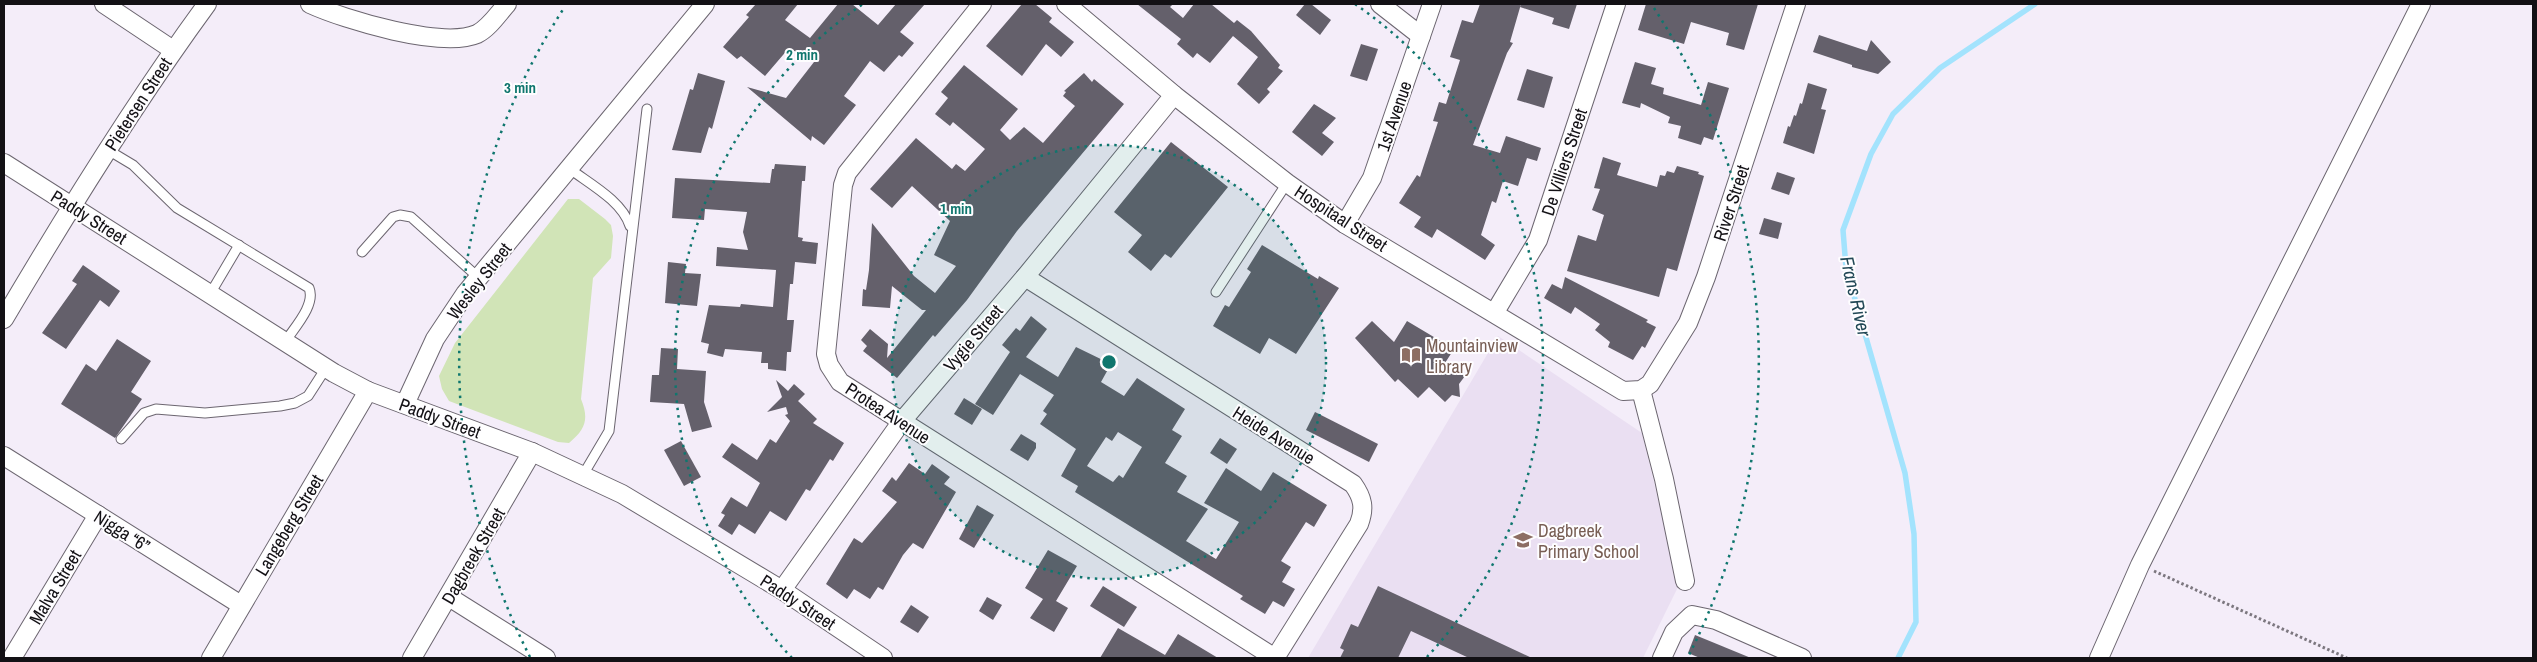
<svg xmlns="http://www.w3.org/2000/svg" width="2537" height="662" viewBox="0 0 2537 662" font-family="'Archivo Narrow',sans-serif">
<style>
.built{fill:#eadff2}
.green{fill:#d1e4b7}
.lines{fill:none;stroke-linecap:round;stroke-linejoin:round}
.stream{stroke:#a3e3fd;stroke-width:5.5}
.building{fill:#64606b;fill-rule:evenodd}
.service-casing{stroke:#6c6670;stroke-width:11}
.minor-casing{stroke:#6c6670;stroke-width:20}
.path{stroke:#7c777f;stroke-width:3;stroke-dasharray:2.5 2.5;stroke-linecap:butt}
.service{stroke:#fff;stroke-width:9}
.minor{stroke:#fff;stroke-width:18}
.ring{fill:none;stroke:#0f766e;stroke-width:2.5;stroke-dasharray:2.5 5}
.labels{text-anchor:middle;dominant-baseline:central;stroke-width:4;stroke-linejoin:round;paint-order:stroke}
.street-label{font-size:18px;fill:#131115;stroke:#fefdff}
.education-label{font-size:18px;fill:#785e54;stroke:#fefdff;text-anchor:start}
.water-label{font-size:19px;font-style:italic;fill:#224856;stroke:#fefdff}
.centre{fill:#0f766e;stroke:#fefdff;stroke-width:2.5}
.ring-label{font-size:15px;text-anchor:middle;font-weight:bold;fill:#0f766e;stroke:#fefdff;stroke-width:4;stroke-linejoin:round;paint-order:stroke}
</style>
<rect width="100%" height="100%" fill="#f4edf9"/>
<path class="built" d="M1498 336 1642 433 1679 585 1643 658H1308Z"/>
<path class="green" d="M568 199H579L605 219 611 225 613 236 611 258 593 278 581 399C589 419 586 429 569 443L558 442 449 401 442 389 439 376 455 343Z"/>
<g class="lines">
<path class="stream" d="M1898 658 1916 622 1914 534 1905 473 1846 268 1843 230 1871 154 1893 114 1940 68 2035 4"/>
</g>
<g class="building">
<path d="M756 4H798L785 20 810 38 838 4H852L878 25 896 4H925L900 32 914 43 902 57 899 55 884 72 870 61 844 96 856 105 824 145 812 136 811 141 747 87 786 98 814 62 789 48 765 76 741 56 737 59 723 47 749 17 746 15Z"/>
<path d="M1022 4H1035L1052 18 1049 22 1074 42 1061 57 1046 44 1022 76 986 46Z"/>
<path d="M1137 4H1173L1170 7 1183 18 1194 4H1211L1234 23 1237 20 1251 31 1280 65 1278 68 1283 71 1267 89 1270 92 1259 104 1237 84 1258 57 1233 36 1210 63 1197 53 1193 58 1177 44 1181 39Z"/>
<path d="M1305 4H1311L1331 20 1320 35 1296 15Z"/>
<path d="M1480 4H1521L1510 42 1513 43 1507 53 1473 145 1500 153 1506 136 1541 148 1537 161 1527 158 1518 186 1503 181 1496 203 1492 201 1481 235 1495 245 1485 260 1437 229 1432 238 1414 227 1421 217 1399 203 1417 175 1420 177 1438 122 1433 121 1439 102 1446 104 1460 60 1450 57 1462 20 1473 23Z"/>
<path d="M1521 4H1577L1569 29 1552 24 1554 18 1520 7Z"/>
<path d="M1646 4H1758L1744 50 1726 45 1729 33 1691 22 1684 44 1638 30Z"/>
<path d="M1819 35 1867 51 1871 40 1891 62 1878 74 1852 67V65L1813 52Z"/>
<path d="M1361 44 1378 49 1367 81 1350 76Z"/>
<path d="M1635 62 1656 68 1651 84 1664 88 1663 94 1701 105 1708 82 1729 88 1713 140 1704 137 1701 145 1678 138 1681 126 1668 123 1670 117 1641 103 1640 108 1622 103Z"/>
<path d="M964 65 1018 109 1000 130 1010 140 1024 127 1043 143 1075 106 1063 96 1066 92 1064 91 1084 73 1092 82 1094 79 1124 104 1017 231 967 300 935 337 933 335 897 378 863 351 867 346 861 340 870 329 888 344 887 358 926 310H922L892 286 890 308 862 306 863 289 866 290 869 270 872 223 914 276 935 293 956 266 934 255 950 221 912 186 892 208 870 189 916 138 952 169 956 164 965 171 985 149 953 122 950 126 935 114 948 98 941 92Z"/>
<path d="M1527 69 1553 77 1544 108 1517 100Z"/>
<path d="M698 73 725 81 712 129 709 127 701 153 672 150 690 89 693 90Z"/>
<path d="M1808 83 1827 89 1821 109 1826 110 1814 154 1783 143 1788 126 1790 127 1794 115 1796 116 1800 103 1802 104Z"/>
<path d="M1314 104 1336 118 1322 133 1334 142 1322 156 1292 132Z"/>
<path d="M1171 142 1228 187 1171 258 1165 254 1151 271 1128 252 1142 235 1114 212Z"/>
<path d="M1603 157 1621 163 1617 175 1657 187 1660 175 1665 176 1667 171 1674 173 1677 166 1699 172 1698 174 1704 176 1677 271 1667 268 1659 297 1567 271 1578 235 1596 241 1604 215 1592 210 1600 189 1594 188Z"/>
<path d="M775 164 806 166 805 181H802L798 237 803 238 802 241 818 243 816 264 795 262 793 284H790L787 320H794L791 352H787L786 371 768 369V363H761L762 352 725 349 723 357 707 353 709 344 701 342 709 305 740 307 741 304 773 307 776 270 716 266 717 247 748 250 743 232 747 212 705 209 704 220 672 218 675 178 770 183 772 169H774Z"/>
<path d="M1777 172 1795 178 1789 195 1771 189Z"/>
<path d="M1764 218 1782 223 1778 239 1759 234Z"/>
<path d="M1262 245 1318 279 1319 276 1339 288 1296 354 1269 338 1260 354 1213 326 1225 305 1229 307 1251 272 1247 269Z"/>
<path d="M668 262 686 264 685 273 701 274 697 306 665 303Z"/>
<path d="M83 265 120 291 109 307 100 300 66 349 42 333 77 284 72 281Z"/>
<path d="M1565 277 1648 320 1646 322 1656 327 1645 348 1642 346 1633 360 1608 347 1610 342 1595 330 1600 324 1575 307 1571 314 1544 298 1552 284 1562 289Z"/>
<path d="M1031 316 1047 329 1026 357 1058 377 1076 347 1111 364 1101 382 1124 396 1137 378 1185 409 1172 430 1182 436 1165 463 1187 476 1177 492 1208 509 1186 541 1216 559 1239 522 1204 503 1226 468 1261 491 1273 472 1327 505 1314 527 1306 522 1281 561 1291 567 1282 582 1295 589 1284 607 1273 601 1265 614 1240 599 1243 596 1075 492 1078 486 1061 476 1076 449 1040 424 1047 414 1043 411 1054 395 1020 374 993 415 975 404 1010 352 1002 345 1016 328 1020 331ZM1118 432 1142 447 1123 478 1119 475 1113 482 1087 466 1106 437 1112 441Z"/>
<path d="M1372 321 1394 342 1407 321 1454 349 1445 363 1465 376 1459 384 1460 397 1452 395 1445 402 1429 387 1418 398 1398 379 1395 382 1355 338Z"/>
<path d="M117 339 151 361 131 392 142 399 115 438 61 404 86 364 96 371Z"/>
<path d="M661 348 678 349 677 369 706 371 704 402 712 427 692 432 684 404 650 402 652 375H659Z"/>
<path d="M776 380 788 391 794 384 805 394 798 401 817 419 813 423 844 443 833 461 830 459 810 491 806 489 786 521 770 511 755 534 739 524 732 535 718 526 725 515 721 513 731 497 747 507 760 483 722 457 732 443 757 460 770 439 776 443 790 421 785 415 788 414 786 407 767 412 782 397Z"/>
<path d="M964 398 982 409 972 425 954 414Z"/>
<path d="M1315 412 1378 444 1369 462 1306 430Z"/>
<path d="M1021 434 1036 443V448L1028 461 1010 450Z"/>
<path d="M1220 438 1237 449 1227 464 1210 453Z"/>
<path d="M681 441 701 477 684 486 664 450Z"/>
<path d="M909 463 925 474 932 464 950 477 944 484 956 492 923 549 913 543 903 555 883 590 878 587 870 599 854 589 847 599 826 584 854 538 862 543 897 502 882 491 892 477 896 481Z"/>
<path d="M977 505 994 515 974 548 959 539Z"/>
<path d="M1048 550 1077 566 1056 601 1068 608 1054 632 1030 618 1043 599 1025 588Z"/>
<path d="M1103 586 1137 607 1124 627 1090 606Z"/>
<path d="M1378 586 1532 658H1469L1411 631 1398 658H1340L1344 650 1340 648 1351 624 1358 627Z"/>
<path d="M987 597 1002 605 993 620 979 611Z"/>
<path d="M911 605 929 617 918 633 900 622Z"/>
<path d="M1118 628 1165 655 1178 634 1218 658H1100Z"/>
<path d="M1695 635 1751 658H1700L1688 653Z"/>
</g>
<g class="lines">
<g class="service-casing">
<g id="service">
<path d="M108 150 133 165 177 208 309 288C316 305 294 328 285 342"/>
<path d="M570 169C590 184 622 201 630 226"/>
<path d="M362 252 393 217 400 215 411 217 479 278"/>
<path d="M1216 292 1287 183"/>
<path d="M210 294 239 245"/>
<path d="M121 439 144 413 156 409 205 413 280 406 295 403 308 396 326 368"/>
<path d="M583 475 609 431 647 109"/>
</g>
</g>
<g class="minor-casing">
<g id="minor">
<path d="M104 4 173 50"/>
<path d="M310 4C345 20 442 49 477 34 489 28 498 14 507 4"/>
<path d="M982 4 847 173 843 185 826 354 829 365 840 382 1275 658"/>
<path d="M1066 4 1174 95 1287 183 1345 224 1623 391 1641 390 1650 384 1688 323 1706 277 1796 4"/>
<path d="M1380 4 1421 36"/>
<path d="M4 163 334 373 368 391 532 452 622 494 782 590 883 658"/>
<path d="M1345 224 1372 178 1432 4"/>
<path d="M1025 277 1353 484C1363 498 1365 508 1359 524L1275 658"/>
<path d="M1495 312 1538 240 1616 4"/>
<path d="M4 319C67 212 133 105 207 4"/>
<path d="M1641 390 1664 479 1685 581"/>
<path d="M405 404 435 339 465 294 705 4"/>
<path d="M4 456 241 605"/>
<path d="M782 590 902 421 1025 277 1174 95"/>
<path d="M449 597 546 658"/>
<path d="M12 658 98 515"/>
<path d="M211 658 368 391"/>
<path d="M412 658 532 452"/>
<path d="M1662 658 1674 632 1692 615 1716 620 1802 658"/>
<path d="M2099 658 2140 565 2421 4"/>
</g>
</g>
<path class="path" d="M2154 571 2347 658"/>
<use href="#service" class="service"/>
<use href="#minor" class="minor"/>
</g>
<circle cx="1109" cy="362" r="217" fill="#0f766e" fill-opacity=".12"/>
<g class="ring">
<circle cx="1109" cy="362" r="217"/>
<path d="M792 658A434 434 0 0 1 863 4M1355 4A434 434 0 0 1 1426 658"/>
<path d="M530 657A650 650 0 0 1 564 8M1654 8A650 650 0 0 1 1688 657"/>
</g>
<defs>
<g id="library-bare" transform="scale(1.5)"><path d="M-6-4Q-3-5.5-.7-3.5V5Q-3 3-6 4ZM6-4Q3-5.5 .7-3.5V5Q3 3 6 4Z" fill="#8d6e63" stroke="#fefdff" stroke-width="2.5" paint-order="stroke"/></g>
<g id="school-bare" transform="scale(1.5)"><path d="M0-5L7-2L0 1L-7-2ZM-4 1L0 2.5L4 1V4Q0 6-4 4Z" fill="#8d6e63" stroke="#fefdff" stroke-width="2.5" paint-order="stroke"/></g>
</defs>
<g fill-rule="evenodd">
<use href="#library-bare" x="1411" y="355"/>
<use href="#school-bare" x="1523" y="540"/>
</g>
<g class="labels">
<g class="street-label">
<text transform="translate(138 104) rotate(-57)">Pietersen Street</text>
<text transform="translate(1394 116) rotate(-71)">1st Avenue</text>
<text transform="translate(1564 162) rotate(-72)">De Villiers Street</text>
<text transform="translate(1731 203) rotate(-72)">River Street</text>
<text transform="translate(89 217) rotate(32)">Paddy Street</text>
<text transform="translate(1341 218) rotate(33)">Hospitaal Street</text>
<text transform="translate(479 281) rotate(-52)">Wesley Street</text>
<text transform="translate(973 338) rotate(-50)">Vygie Street</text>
<text transform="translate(888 413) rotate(33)">Protea Avenue</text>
<text transform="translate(440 418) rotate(20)">Paddy Street</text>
<text transform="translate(1274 435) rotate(32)">Heide Avenue</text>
<text transform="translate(289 525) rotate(-59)">Langeberg Street</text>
<text transform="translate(122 531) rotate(32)">Nigga “6”</text>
<text transform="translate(473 556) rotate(-60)">Dagbreek Street</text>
<text transform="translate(55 587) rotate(-59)">Malva Street</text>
<text transform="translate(798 602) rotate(33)">Paddy Street</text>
</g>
<g class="education-label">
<text x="1426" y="345">Mountainview<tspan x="1426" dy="21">Library</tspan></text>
<text x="1538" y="530">Dagbreek<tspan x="1538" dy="21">Primary School</tspan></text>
</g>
<g class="water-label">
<text transform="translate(1856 296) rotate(77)">Frans River</text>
</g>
</g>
<circle cx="1109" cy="362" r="8" class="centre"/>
<g class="ring-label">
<text x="802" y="60">2 min</text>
<text x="520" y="93">3 min</text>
<text x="956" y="214">1 min</text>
</g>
<rect width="2537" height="662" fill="none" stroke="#131115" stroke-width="10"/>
</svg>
